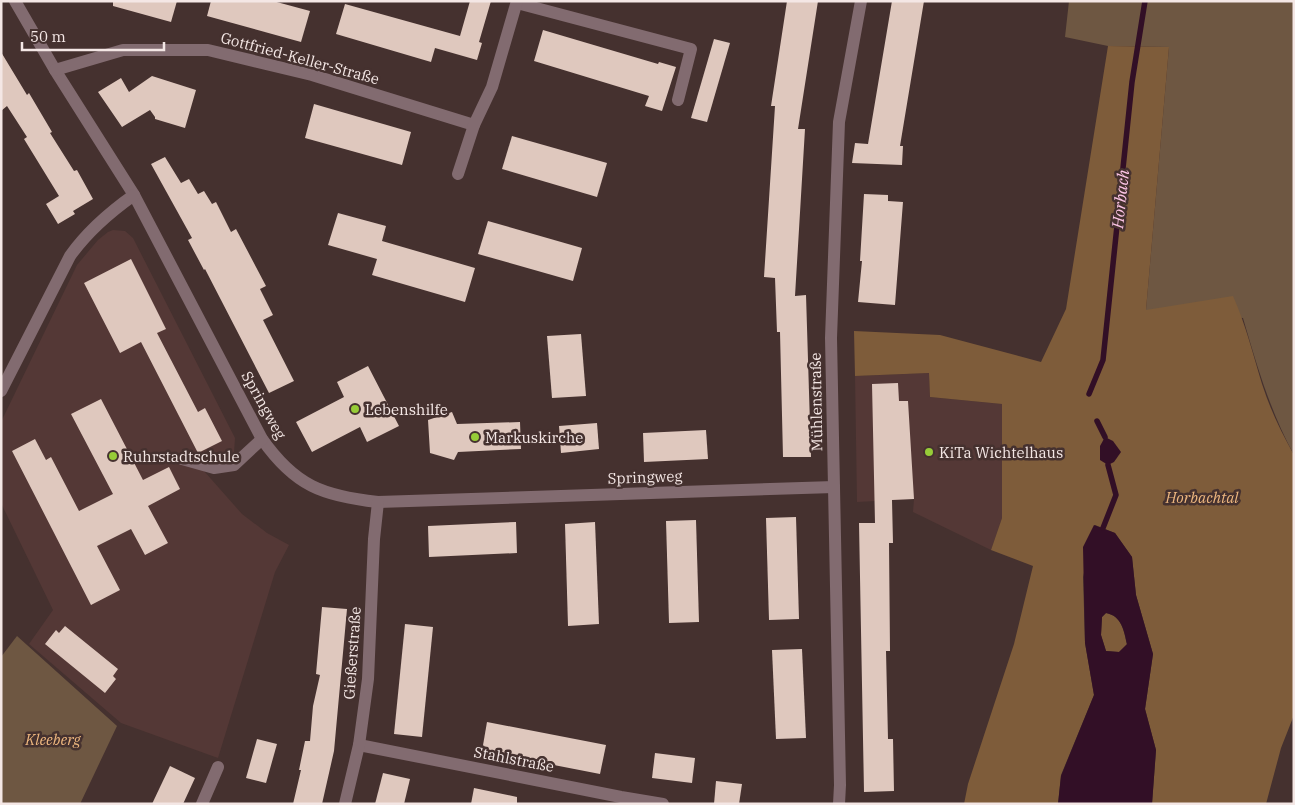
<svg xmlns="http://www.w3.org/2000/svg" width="1295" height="805" viewBox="0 0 1295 805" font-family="'IBM Plex Serif',serif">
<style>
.built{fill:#543836}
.green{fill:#6e5742}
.forest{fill:#7e5c3a}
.water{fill:#320f26;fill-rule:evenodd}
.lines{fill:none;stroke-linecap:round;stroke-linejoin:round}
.stream{stroke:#320f26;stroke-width:5.5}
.building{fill:#dfc8be}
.minor{stroke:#826b70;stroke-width:12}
.poi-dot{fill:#97cc38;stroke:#45312f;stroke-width:2}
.labels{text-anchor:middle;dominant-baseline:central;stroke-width:5;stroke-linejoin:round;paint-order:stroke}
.street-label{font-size:15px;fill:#f4e7e5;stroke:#45312f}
.poi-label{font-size:15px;fill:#f4e7e5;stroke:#45312f;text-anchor:start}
.park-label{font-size:15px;font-style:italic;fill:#eeb77f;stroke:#45312f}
.water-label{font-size:16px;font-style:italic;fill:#fec6e7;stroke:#45312f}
</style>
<rect width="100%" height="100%" fill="#45312f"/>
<g class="built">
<path d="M113 230 125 231 133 238 235 438 234 453 204 471 242 514 267 533 289 545 275 572 218 758 121 723 29 644 53 610 1 503V422L77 265 98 240 108 232Z"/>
<path d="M929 373 930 397 1002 404V518L991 550 913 512 914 499 857 502 855 376Z"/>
</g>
<g class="green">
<path d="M1069 1H1294V455C1270 411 1257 366 1243 318L1146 310 1169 47 1108 46 1065 37Z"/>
<path d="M17 636 117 726 80 804H1V657Z"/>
</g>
<g class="forest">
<path d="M1108 46 1169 47 1146 310 1233 296C1246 325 1253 355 1262 384 1270 409 1281 432 1294 455V715L1281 748 1266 804H1152L1156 750 1145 709 1153 654 1136 595 1132 557 1115 533 1095 525 1083 577 1085 643 1094 695 1061 775 1058 804H964L968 784 1014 644 1033 566 991 550 1002 518V404L930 397 929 373 855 376 854 331 940 335 1041 362 1066 309Z"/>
<path d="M1106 613C1122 616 1124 631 1127 645L1119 652 1106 651 1101 635 1102 617Z"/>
</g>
<g class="water">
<path d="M1105 437 1113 441 1121 452 1114 462 1108 465 1100 460V446Z"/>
<path d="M1094 525 1115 533 1132 557 1136 595 1153 654 1145 709 1156 750 1152 804H1058L1061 776 1094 695 1085 643 1083 547ZM1106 613C1122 616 1124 631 1127 644L1119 652 1106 651 1101 635 1102 617Z"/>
</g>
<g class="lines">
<g class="stream">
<path d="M1089 394 1103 360 1132 82 1145 1"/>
<path d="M1097 421 1105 437"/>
<path d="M1103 528 1116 495 1108 465"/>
</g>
</g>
<g class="building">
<path d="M113 1H177L171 22 113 6Z"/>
<path d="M211 1H273L310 11 301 42 207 16Z"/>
<path d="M470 1H491L479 42 482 43 477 60 435 48 431 62 336 34 345 4 460 36Z"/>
<path d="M787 1H818L798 129H805L795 296 806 295 811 457H783L780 332H777L775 278 764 277 775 106H771Z"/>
<path d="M892 1H924L900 146H903L902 165 852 163 855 143 868 144Z"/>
<path d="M543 30 658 64 659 62 676 67 662 111 645 106 649 96 534 61Z"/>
<path d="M714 39 730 43 707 122 691 118Z"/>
<path d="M1 52 27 95 29 93 52 132 50 133 74 171 77 170 93 199 73 211 75 214 58 224 46 204 59 196 24 139 27 137 7 106 1 111Z"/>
<path d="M152 76 196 90 185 128 155 119V117L150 110 122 127 98 92 121 78 129 92Z"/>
<path d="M314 104 411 132 402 165 305 138Z"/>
<path d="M512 136 607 163 597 197 502 169Z"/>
<path d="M165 157 181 183 189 179 198 194 204 191 212 204 216 202 231 232 236 229 266 286 260 289 273 315 263 320 294 381 269 393 205 269 204 270 188 240 192 238 151 164Z"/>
<path d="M864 194 888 195V201L903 202 895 305 858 302 862 261H860Z"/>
<path d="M338 213 386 226 382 241 475 268 465 302 372 275 377 259 328 245Z"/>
<path d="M488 221 582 248 573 281 478 254Z"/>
<path d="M131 259 166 329 157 333 198 412 205 408 222 441 198 453 141 342 120 353 84 283Z"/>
<path d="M581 334 586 396 552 398 547 336Z"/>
<path d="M368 366 399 426 367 442 360 427 312 452 296 422 344 397 337 382Z"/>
<path d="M898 383 899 401H908L914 499 892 500 893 543H889L890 651H886L888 739H893L894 791 864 792 859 523H875L872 384Z"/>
<path d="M101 399 143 480 169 467 180 489 148 506 168 543 145 555 131 529 97 546 120 590 91 605 12 451 35 439 46 460 51 457 79 511 113 494 71 414Z"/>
<path d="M452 412 457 424 520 422 521 449 458 452 454 460 430 453 428 420Z"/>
<path d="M597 423 599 449 561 453 559 426Z"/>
<path d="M706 430 708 459 644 462 643 433Z"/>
<path d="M796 517 799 619 769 620 766 518Z"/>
<path d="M696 520 699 622 669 623 666 521Z"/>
<path d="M516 522 517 553 429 557 428 526Z"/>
<path d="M595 522 599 624 568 626 565 524Z"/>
<path d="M322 607 347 609 334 751 322 804H293L301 770H299L305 741H310L313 706 320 675 316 674Z"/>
<path d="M405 624 433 627 422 737 394 734Z"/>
<path d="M65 626 118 669 113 676 116 679 105 693 45 644 56 630 59 633Z"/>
<path d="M802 649 806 738 776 739 772 650Z"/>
<path d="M487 722 606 745 600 774 482 751Z"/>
<path d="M257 739 277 744 266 783 246 778Z"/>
<path d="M655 753 695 758 692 783 652 778Z"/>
<path d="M170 766 195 778 183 804H152Z"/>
<path d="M383 773 410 779 404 804H375Z"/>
<path d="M716 781 742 784 739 804H714Z"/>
<path d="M474 788 517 797V804H471Z"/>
</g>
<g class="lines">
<g class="minor">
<path d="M15 1 55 70 134 195 262 439C295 486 323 496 378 502L834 487"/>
<path d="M517 3 691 49 678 100"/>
<path d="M55 70 123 50H208L312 75 474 125"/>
<path d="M458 174 474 125 492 87 517 1"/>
<path d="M1 391 70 256C87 232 110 212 134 195"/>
<path d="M182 459 214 468 234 465 262 439"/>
<path d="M359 745 621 797 663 804"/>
<path d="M202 804 218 767"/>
<path d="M345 804 359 745 368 679 374 539 378 502"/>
<path d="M839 804 840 785 831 338 839 122 861 1"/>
</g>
</g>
<g class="poi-dot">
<circle cx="355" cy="409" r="5"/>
<circle cx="475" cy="437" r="5"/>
<circle cx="929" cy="452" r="5"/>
<circle cx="113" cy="456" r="5"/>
</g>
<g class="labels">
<g class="street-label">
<text transform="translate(300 58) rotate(15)">Gottfried-Keller-Straße</text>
<text transform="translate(816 402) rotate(-91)">Mühlenstraße</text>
<text transform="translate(264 405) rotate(61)">Springweg</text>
<text transform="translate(645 477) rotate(-2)">Springweg</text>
<text transform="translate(352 653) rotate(-86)">Gießerstraße</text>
<text transform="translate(514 759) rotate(11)">Stahlstraße</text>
</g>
<g class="poi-label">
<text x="365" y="409">Lebenshilfe</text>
<text x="485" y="437">Markuskirche</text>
<text x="939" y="452">KiTa Wichtelhaus</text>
<text x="123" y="456">Ruhrstadtschule</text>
</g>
<g class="park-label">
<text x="1202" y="497">Horbachtal</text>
<text x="53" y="739">Kleeberg</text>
</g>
<g class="water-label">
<text transform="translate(1120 199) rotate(-84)">Horbach</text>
</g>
</g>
<rect width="1295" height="805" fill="none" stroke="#f4e7e5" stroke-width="5"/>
<path d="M22 42v8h142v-8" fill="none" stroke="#f4e7e5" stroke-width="2.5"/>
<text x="30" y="42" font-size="15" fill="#f4e7e5" stroke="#45312f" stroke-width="4" paint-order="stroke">50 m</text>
</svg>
